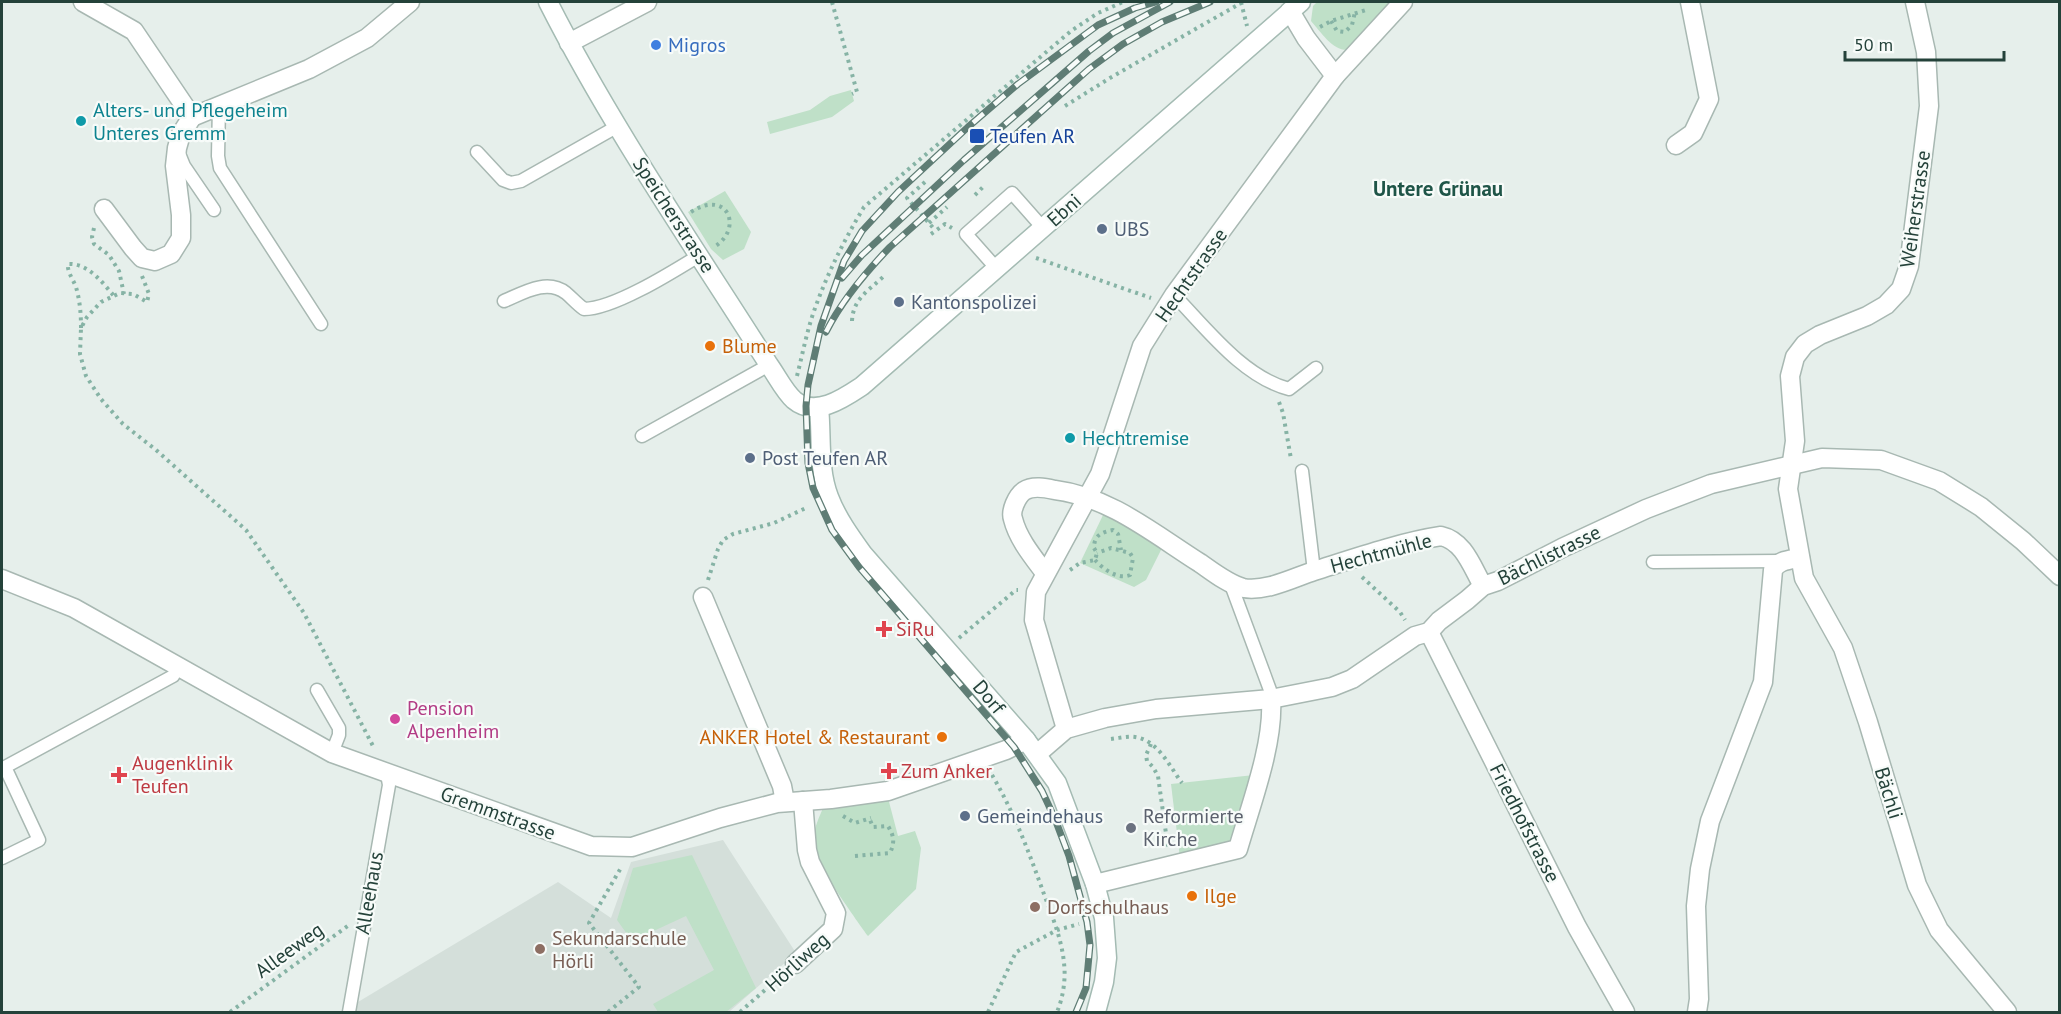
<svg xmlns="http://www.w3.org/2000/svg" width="2061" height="1014" viewBox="0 0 2061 1014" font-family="'PT Sans',sans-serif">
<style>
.built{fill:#d4dfda}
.green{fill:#bfe0c8}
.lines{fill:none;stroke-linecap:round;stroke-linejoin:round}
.lane-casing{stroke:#a8b8b2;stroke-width:15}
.street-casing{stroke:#a8b8b2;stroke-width:21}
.secondary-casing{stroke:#a4bbb3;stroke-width:21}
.path{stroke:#86b3a5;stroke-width:4;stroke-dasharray:3 4.5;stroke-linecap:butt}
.lane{stroke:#fff;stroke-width:12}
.street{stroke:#fff;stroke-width:18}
.secondary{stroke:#fff;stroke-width:18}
.rail-casing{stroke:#5f7d75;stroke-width:7}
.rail{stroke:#f7fbf9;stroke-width:4.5;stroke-dasharray:14;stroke-linecap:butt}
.shop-dot{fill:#3f7fe0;stroke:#f7fbf9;stroke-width:2}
.culture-dot{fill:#0f9aa8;stroke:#f7fbf9;stroke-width:2}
.transit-dot{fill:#1a4fb4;stroke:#f7fbf9;stroke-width:2}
.service-dot{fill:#5c6f8a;stroke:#f7fbf9;stroke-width:2}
.food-dot{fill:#e8710a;stroke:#f7fbf9;stroke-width:2}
.health-dot{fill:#e0444e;stroke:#f7fbf9;stroke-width:2}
.hotel-dot{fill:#d1479c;stroke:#f7fbf9;stroke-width:2}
.worship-dot{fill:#6b7280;stroke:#f7fbf9;stroke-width:2}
.education-dot{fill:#8d6e63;stroke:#f7fbf9;stroke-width:2}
.labels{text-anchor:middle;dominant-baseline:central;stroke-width:4.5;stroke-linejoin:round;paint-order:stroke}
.shop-label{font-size:20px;fill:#366cbe;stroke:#f7fbf9;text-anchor:start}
.culture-label{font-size:20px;fill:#0d838f;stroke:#f7fbf9;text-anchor:start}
.transit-label{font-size:20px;fill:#164399;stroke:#f7fbf9;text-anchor:start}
.street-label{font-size:20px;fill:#24423a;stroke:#f7fbf9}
.service-label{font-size:20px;fill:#4e5e75;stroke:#f7fbf9;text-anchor:start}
.food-label{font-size:20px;fill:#c56008;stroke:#f7fbf9;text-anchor:start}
.health-label{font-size:20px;fill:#be3a42;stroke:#f7fbf9;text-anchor:start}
.hotel-label{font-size:20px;fill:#b23c85;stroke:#f7fbf9;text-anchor:start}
.worship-label{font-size:20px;fill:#5b616d;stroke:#f7fbf9;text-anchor:start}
.education-label{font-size:20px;fill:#785e54;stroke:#f7fbf9;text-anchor:start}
.neighbourhood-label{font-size:21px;font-weight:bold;fill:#1f5548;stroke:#f7fbf9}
</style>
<rect width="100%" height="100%" fill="#e6efeb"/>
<path class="built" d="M723 840 796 953 729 1012H356L358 1002 558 882 611 918 631 862Z"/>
<g class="green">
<path d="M1317 2H1393L1347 50C1332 50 1321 32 1311 21L1313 6Z"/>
<path d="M851 90 854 101 832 117 770 134 767 122 810 110 830 96Z"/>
<path d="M725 191 751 232 744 249 723 260 711 249 688 212Z"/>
<path d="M1104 513 1111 516 1162 548 1146 580 1134 587 1080 563Z"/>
<path d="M1254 775 1234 845 1180 858 1171 784Z"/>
<path d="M888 798 898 836 915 831 921 848 916 889 868 936C859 924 814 860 813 849 812 833 817 822 823 808Z"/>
<path d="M692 855 756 988 726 1012H658L653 1004 714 970 686 916 632 941 617 920 633 868Z"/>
</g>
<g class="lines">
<g class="lane-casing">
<g id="lane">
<path d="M219 105 218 156 220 168 321 324"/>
<path d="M178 151 184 166 214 210"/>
<path d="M477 152 503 180 511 183 521 181 618 126"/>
<path d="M997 269 966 234 1012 193 1043 228"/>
<path d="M1174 295C1207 329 1243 377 1289 389L1316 368"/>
<path d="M504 301C523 293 547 278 566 293 572 298 577 304 584 309 614 309 674 271 700 255"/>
<path d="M642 436 769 365"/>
<path d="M1302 471 1314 571"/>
<path d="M1653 562 1781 561"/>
<path d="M1230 582 1270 690 1271 699"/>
<path d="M317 690 339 728V735L332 753"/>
<path d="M2 858 39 840 5 767 173 676 178 667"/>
<path d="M349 1012 389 785 387 774"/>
</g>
</g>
<g class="street-casing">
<g id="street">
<path d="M83 2 134 31 192 117 309 69 367 38 410 2"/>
<path d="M1915 2 1926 52 1929 106 1909 266 1901 289 1886 305 1867 316 1820 335 1805 344 1795 357 1790 376 1795 441 1788 489 1804 578 1843 648 1868 722 1917 885 1939 930 2007 1012"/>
<path d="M569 43 647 2"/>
<path d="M1335 76 1403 2"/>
<path d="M1676 145 1693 133 1709 99 1690 2"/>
<path d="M104 209 133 248 142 258 155 261 171 254 181 238V215L175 166 177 148 181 134 192 117"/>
<path d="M1045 573C1033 557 1018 539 1013 519 1010 511 1017 496 1024 491 1033 485 1046 488 1055 490 1110 497 1154 534 1200 563 1213 572 1228 584 1243 588 1266 592 1293 578 1314 571 1352 559 1401 542 1441 536 1464 541 1472 567 1483 586"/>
<path d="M2 579 74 608 332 753 591 846 632 847 720 818 777 803 831 799 888 791 1006 750 1026 740"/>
<path d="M703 597 782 786 785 802"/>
<path d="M1429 632 1577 927 1625 1012"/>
<path d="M1066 729 1034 620 1036 592 1100 474 1142 346 1174 295 1335 76 1306 38 1290 11"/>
<path d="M1037 754 1066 729 1105 718 1156 709 1271 699 1332 687 1352 679 1415 636 1429 632 1439 621 1467 600 1483 586 1498 581 1562 548 1646 509 1711 484 1822 458 1881 460 1939 481 1981 507 2023 541 2060 576"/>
<path d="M1095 884 1238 849C1251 804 1274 744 1271 699"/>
<path d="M795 964 833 929 836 913 810 862 807 850 803 801"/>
<path d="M1697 1012 1699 999 1696 906 1700 869 1710 821 1763 682 1773 570C1778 560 1790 560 1800 558"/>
</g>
</g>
<g class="secondary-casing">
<g id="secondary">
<path d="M548 2C612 128 693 245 769 365 777 376 784 391 794 400 815 418 844 398 862 386L1301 2"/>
<path d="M819 407C822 436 818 469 829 497 837 518 850 536 863 554L1026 740 1057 783 1095 884 1104 918 1107 958 1104 982 1096 1012"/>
</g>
</g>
<g class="path">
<path d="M832 2 857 92 852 94"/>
<path d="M1241 2 1247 26"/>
<path d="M1331 21 1337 31 1345 32 1352 25 1355 12"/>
<path d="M1320 27 1331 21 1369 9"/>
<path d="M1065 106 1110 78 1241 3"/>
<path d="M925 182 907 198 935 230"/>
<path d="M975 195 984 186"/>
<path d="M691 212C728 188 744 229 714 247"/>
<path d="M929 223 947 207"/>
<path d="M94 228 92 237 94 244 109 255 119 271 124 294"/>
<path d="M931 234 945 224 952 228"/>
<path d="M1036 258 1151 298"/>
<path d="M142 276 149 294 147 302 133 294 120 293 101 302 87 317 81 328 80 354 86 376 101 399 123 424 156 450 246 530 304 613 373 746"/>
<path d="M852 321C853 299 868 291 883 277"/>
<path d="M81 328C81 314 80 301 76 287 73 279 67 272 68 264 88 263 102 282 114 296"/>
<path d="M797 376C802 356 806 336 812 317 825 278 843 242 864 207L1071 31 1098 13 1123 2"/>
<path d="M1279 402 1283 413 1291 459"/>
<path d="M1095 560C1103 569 1118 580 1130 575L1133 558 1130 553 1111 548 1097 553"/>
<path d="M1070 570 1080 563 1095 560 1097 553 1094 548C1094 535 1102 532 1113 530L1118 534 1121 550"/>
<path d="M1362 577 1400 612 1405 620"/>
<path d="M708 580 718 549 723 540 733 534 774 523 808 507"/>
<path d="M959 638 1016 590H1018"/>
<path d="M1111 739C1119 738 1128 736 1135 737 1158 740 1170 767 1182 783"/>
<path d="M1151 744 1146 755 1147 761 1153 767 1158 776 1168 848"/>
<path d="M992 775C1015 814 1030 855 1045 897 1053 918 1062 941 1064 963 1066 979 1063 998 1057 1012"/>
<path d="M843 816 855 823 871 818"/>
<path d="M855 856 890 853C895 842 894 836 888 826L873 827 870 820"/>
<path d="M230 1012 349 925"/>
<path d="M608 1012 639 987 589 923 622 866"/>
<path d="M740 1012 782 975"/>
<path d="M988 1012 1016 952 1057 930 1079 924"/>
</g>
<use href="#lane" class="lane"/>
<use href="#street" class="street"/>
<use href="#secondary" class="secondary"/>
<g class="rail-casing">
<g id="rail">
<path d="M842 278 862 255 964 160 1089 51 1113 33 1170 2"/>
<path d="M826 332C842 300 865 273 890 247L1089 69 1123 44 1162 22 1210 2"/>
<path d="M1076 1012 1086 988 1090 945 1087 922 1069 856 1055 819 1042 791 1014 747 859 567 832 530 813 488 808 463 806 406 808 385 821 326 844 261 862 231 898 192 968 127 1018 84 1098 25 1135 8 1156 2"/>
</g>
</g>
<use href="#rail" class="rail"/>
</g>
<circle class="shop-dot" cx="656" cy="45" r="6"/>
<g class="culture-dot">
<circle cx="81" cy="121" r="6"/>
<circle cx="1070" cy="438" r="6"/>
</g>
<rect class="transit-dot" x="969" y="128" width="16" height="16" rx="3"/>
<g class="service-dot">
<circle cx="1102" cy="229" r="6"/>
<circle cx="899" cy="302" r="6"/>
<circle cx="750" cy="458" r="6"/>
<circle cx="965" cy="816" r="6"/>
</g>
<g class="food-dot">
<circle cx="710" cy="346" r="6"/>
<circle cx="942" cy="737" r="6"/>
<circle cx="1192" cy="896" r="6"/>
</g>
<g class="health-dot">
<path d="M881 620h6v6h6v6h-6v6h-6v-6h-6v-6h6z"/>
<path d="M886 762h6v6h6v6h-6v6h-6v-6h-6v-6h6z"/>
<path d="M116 766h6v6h6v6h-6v6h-6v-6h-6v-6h6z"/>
</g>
<circle class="hotel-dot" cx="395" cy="719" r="6"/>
<circle class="worship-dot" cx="1131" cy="828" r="6"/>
<g class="education-dot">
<circle cx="1035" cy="907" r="6"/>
<circle cx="540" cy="949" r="6"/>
</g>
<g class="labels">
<g class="shop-label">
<text x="668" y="45">Migros</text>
</g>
<g class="culture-label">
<text x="93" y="110">Alters- und Pflegeheim<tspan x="93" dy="23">Unteres Gremm</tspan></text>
<text x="1082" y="438">Hechtremise</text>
</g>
<g class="transit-label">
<text x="990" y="136">Teufen AR</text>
</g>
<g class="street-label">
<text transform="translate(1915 209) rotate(-82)">Weiherstrasse</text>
<text transform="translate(1064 210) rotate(-42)">Ebni</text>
<text transform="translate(674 215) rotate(57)">Speicherstrasse</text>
<text transform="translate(1191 275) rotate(-55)">Hechtstrasse</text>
<text transform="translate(1381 553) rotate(-15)">Hechtmühle</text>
<text transform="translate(1549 555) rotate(-26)">Bächlistrasse</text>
<text transform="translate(989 697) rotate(50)">Dorf</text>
<text transform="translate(1889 793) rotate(73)">Bächli</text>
<text transform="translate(498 813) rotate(20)">Gremmstrasse</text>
<text transform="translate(1525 823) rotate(63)">Friedhofstrasse</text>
<text transform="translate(369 893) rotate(-80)">Alleehaus</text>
<text transform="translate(289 950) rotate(-36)">Alleeweg</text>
<text transform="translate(797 962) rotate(-42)">Hörliweg</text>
</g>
<g class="service-label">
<text x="1114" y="229">UBS</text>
<text x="911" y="302">Kantonspolizei</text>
<text x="762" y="458">Post Teufen AR</text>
<text x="977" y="816">Gemeindehaus</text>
</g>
<g class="food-label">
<text x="722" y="346">Blume</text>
<text x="930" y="737" text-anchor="end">ANKER Hotel &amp; Restaurant</text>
<text x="1204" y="896">Ilge</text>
</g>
<g class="health-label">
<text x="896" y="629">SiRu</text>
<text x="132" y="763">Augenklinik<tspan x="132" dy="23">Teufen</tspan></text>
<text x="901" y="771">Zum Anker</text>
</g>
<g class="hotel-label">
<text x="407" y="708">Pension<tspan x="407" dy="23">Alpenheim</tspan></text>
</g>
<g class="worship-label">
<text x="1143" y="816">Reformierte<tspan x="1143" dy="23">Kirche</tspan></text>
</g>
<g class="education-label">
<text x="1047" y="907">Dorfschulhaus</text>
<text x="552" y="938">Sekundarschule<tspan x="552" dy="23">Hörli</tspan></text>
</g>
<g class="neighbourhood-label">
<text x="1438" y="188">Untere Grünau</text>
</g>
</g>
<rect width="2061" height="1014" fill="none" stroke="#24423a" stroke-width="6"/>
<path d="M1845 51v9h159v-9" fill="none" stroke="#24423a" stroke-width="3"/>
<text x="1854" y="51" font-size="18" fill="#24423a" stroke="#f7fbf9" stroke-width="4.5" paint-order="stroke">50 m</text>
</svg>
